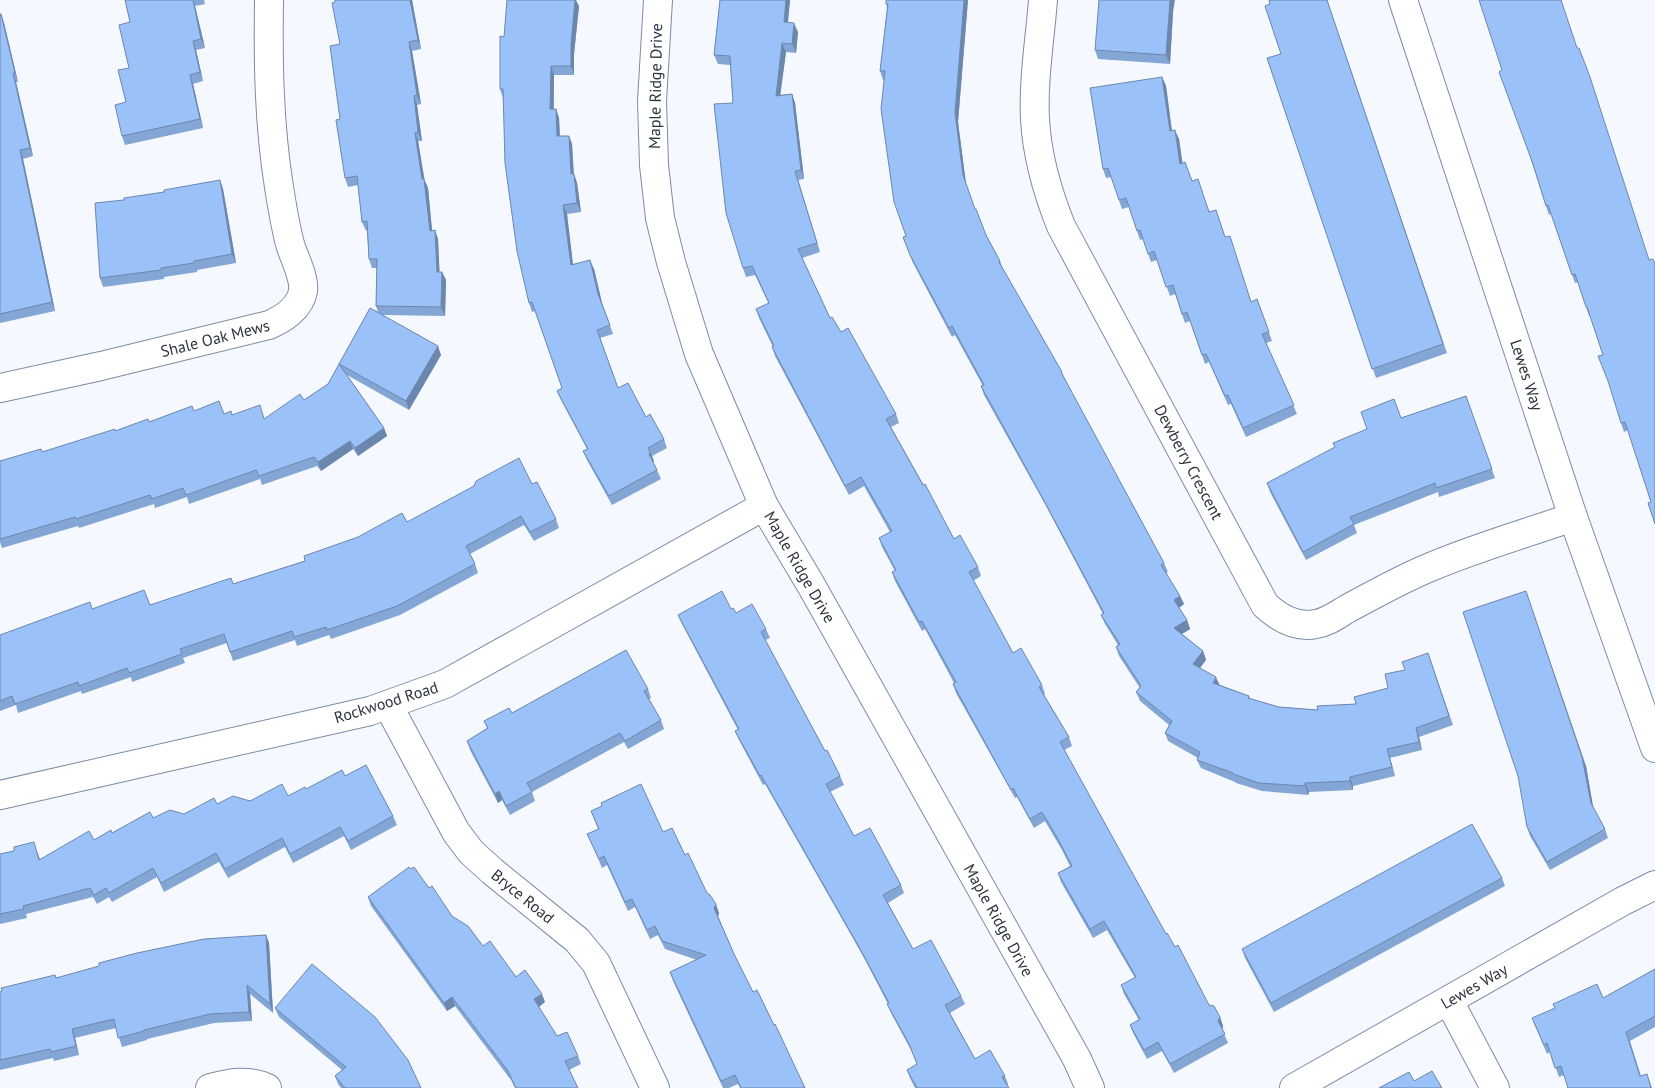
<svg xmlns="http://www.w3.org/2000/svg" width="1655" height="1088" viewBox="0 0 1655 1088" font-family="'PT Sans',sans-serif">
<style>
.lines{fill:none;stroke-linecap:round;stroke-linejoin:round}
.minor-casing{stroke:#7b8ca5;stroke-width:30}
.minor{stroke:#fff;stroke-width:28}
.wall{fill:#84a6d5}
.shaded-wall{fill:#6c87ae}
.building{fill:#9ac1f8;stroke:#6c87ae}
.labels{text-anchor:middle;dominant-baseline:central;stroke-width:4;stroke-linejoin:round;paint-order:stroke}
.street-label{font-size:16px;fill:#2c333d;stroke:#fff}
</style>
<rect width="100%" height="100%" fill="#f5f9ff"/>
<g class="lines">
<g class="minor-casing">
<g id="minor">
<path d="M658 0 652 101 654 165 660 218 671 262 699 354 764 506 811 585 1077 1059 1090 1088"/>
<path d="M1043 0C1040 39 1033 79 1035 119 1037 157 1047 191 1061 226L1265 605C1279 618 1296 628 1316 624 1328 622 1337 615 1347 609 1375 594 1403 578 1433 566 1478 547 1527 533 1573 517"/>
<path d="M1403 0 1573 517 1655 748"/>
<path d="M0 388 101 366 269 325C283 319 300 308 303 291 305 277 294 258 290 244 285 225 282 206 279 187 269 124 268 64 269 0"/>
<path d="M388 705 456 832 471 852 492 871 577 940 596 963 655 1088"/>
<path d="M0 795 370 711 445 684 764 506"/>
<path d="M1449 1001 1495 1088"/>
<path d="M210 1088C230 1083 247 1079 267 1088"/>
<path d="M1294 1088 1623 901 1655 885"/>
</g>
</g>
<use href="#minor" class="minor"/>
</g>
<g class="wall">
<path d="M125 0H204L205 4 195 6 205 48 196 50 203 81 193 84 203 128 125 145 122 136 129 68 130 22Z"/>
<path d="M335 0H412L421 49 412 51 421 104 417 105 422 141H418L424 179 428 188 432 231 435 230 438 239 439 272H442L446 280 445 316 383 315 441 355 409 410 347 375 384 428 387 436 358 456 353 449 321 471 317 466 262 485 260 479 189 504 187 497 155 508 154 504 79 528 78 526 2 548 0 542V461L42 452 149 422 194 411 224 414 264 419 304 400 328 384 370 308 378 312 376 306 377 268H372L369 259 367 230 366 231 362 222 358 185 348 187 345 178 340 119V44Z"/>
<path d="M720 0H790L788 22 798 32 796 53 786 52 780 95 792 94 795 103 804 179 798 180 820 252 802 258 830 318 841 332 896 414 899 423 891 427 954 539 978 567 981 576 973 581 1013 653 1042 685 1045 694 1044 695 1069 737 1072 746 1064 750 1166 934 1209 1005 1220 1017 1223 1026 1222 1029 1228 1043 1174 1073 1162 1051 1147 1059 1133 1033 1130 1025 1139 1020 1124 994 1121 985 1135 978 1107 930 1093 938 1061 882 1058 873 1070 866 1062 850 1045 821 1034 828 1017 797 1015 798 956 693 953 684 954 683 925 629 922 631 895 581 892 572 895 571 882 547 879 538 890 532 864 486 849 495 775 356 772 347H773L759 318 756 309 769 304 755 275 746 277 743 268 733 103 730 65 718 64 714 55Z"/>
<path d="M886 0H968L958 122 966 184 975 209 986 235 1000 261 1003 269 1062 372 1065 380 1164 563 1168 572 1166 573 1180 596 1184 604 1179 608 1187 620 1190 629 1182 634 1203 651 1206 660 1200 668 1220 685 1249 696 1250 699 1279 707 1318 710 1356 704 1388 688 1405 670 1428 653 1453 725 1419 737 1422 750 1390 758 1395 776 1353 786V790L1309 792 1308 795 1262 791 1236 783 1235 782 1201 768 1197 760 1198 758 1168 741 1165 733 1169 725 1140 701 1136 692 1140 688 1119 656 1116 647 1118 645 1105 624 1101 615 1103 614 1046 506 984 395 981 386H983L955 335 952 337 913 263 903 237 906 236 884 80H883L880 71 887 8 886 4Z"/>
<path d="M1327 0 1447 353 1376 378 1267 58 1281 54Z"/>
<path d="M1561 0 1651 502 1628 430 1624 432 1621 423 1603 355 1590 316H1589L1578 282 1575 283 1551 214 1549 215 1546 206 1502 70Z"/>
<path d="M579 6 574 54V75H554V109H556L559 118 560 136H569L572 144 574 174 577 183 581 212 567 214 573 264 594 269 602 303 613 334 600 338 618 388 646 417 664 439 667 448 652 456 654 461 653 462 657 470 661 479 612 505 587 460 583 451 587 449 561 400 557 391 562 388 535 311 532 312 529 303 503 98 500 89 504 37Z"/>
<path d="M1173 12 1170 64 1098 59 1095 50Z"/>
<path d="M0 14H1L4 23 18 82H16L33 156 23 159 55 311 0 323Z"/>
<path d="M1162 77 1166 86 1172 131 1179 139 1182 163 1210 212 1219 219 1225 237 1251 302 1257 299 1272 341 1266 343 1297 414 1246 437 1231 404 1228 405 1209 362 1205 364 1190 321 1185 323 1175 294 1170 296 1157 260 1151 262 1143 239 1140 240 1129 207 1122 209 1111 177 1106 178 1103 169Z"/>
<path d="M220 180 223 189 236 263 197 270V272L164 277V279L103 287 100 278 124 200Z"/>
<path d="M1466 396 1495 478 1439 497 1438 492 1354 525 1357 533 1306 560 1270 492 1267 483 1401 418Z"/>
<path d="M532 484 556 519 559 528 534 541 524 525 470 554 475 564 478 573 400 615 331 639 329 635 297 646 295 640 233 661 227 643 183 658 185 663 132 682 131 677 82 694 81 691 18 713 16 705 0 711V635L93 609 150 605 233 584 305 561 407 522Z"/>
<path d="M731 609 736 613 766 629 770 638 765 640 825 751 840 776 844 785 830 792 854 836 901 885 904 893 888 903 913 949 961 996 965 1004 950 1013 975 1059 1005 1076 1008 1084 1007 1085 1009 1088H915L910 1078 907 1070 917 1064 912 1052 891 1013 887 1004H888L863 956 765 784 763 785 739 740 735 731 738 730 682 624 678 615Z"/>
<path d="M648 689 651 698 649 699 661 720 664 729 628 749 624 742 532 792 535 801 510 815 502 800 498 803 470 750 467 741 487 728 484 721Z"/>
<path d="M1586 766 1593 807 1605 829 1608 838 1550 870 1530 836 1527 827Z"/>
<path d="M345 776 393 816 397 825 351 850 344 836 293 863 285 847 228 878 219 862 164 892 157 877 112 902 109 897 97 904 93 897 26 914 27 918 0 924V854L37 851 40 859 153 818 184 814 217 804 288 796Z"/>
<path d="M591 811 663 832 685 855 719 913 718 916 734 954 753 992 774 1025 805 1088H740L738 1084 729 1088H723L673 981 670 972 697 960 665 949 658 935 650 939 635 907 628 911 607 865 602 868 591 842 587 834 598 829Z"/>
<path d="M1502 878 1505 886 1274 1012 1245 958 1242 949Z"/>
<path d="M429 888 452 916 483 946 545 1002 539 1007 557 1036 578 1056 581 1064 569 1070 578 1088H515L511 1080 455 1006 447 1011 371 906 368 897Z"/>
<path d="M266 935 269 943 273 1013 250 994 252 1021 214 1023 147 1039V1040L122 1047 116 1028 75 1038 79 1055 54 1061 53 1058 0 1070V992L56 978Z"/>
<path d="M1655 969V1027L1630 1041 1641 1076 1647 1074 1652 1088H1568L1564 1075 1559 1077 1550 1052 1547 1054 1532 1018 1603 998Z"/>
<path d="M275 1008 421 1088H341L338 1084 335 1076 342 1070 279 1017Z"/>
</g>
<g class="shaded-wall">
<path d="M193 0 195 6 205 48 201 39Z"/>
<path d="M410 0H412L421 49 418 40Z"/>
<path d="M575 0H576L579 6 574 54V75L571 66V45Z"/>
<path d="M786 0H790L787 31 784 22Z"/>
<path d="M964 0H968L958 122 966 184 963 175 955 113Z"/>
<path d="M1170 0H1175L1173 12 1170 64 1166 55Z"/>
<path d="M1 14 4 23 18 82 15 73Z"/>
<path d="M794 23 798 32 796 53 792 44Z"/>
<path d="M193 41 196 50 203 81 200 72Z"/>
<path d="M409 42 412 51 421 104 417 95Z"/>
<path d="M782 43 786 52 779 105 776 96Z"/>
<path d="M551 66 554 75 553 118 550 109Z"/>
<path d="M13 73 16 82 33 156 30 148Z"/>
<path d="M190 75 193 84 203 128 200 119Z"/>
<path d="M1162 77 1166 86 1173 140 1170 131Z"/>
<path d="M792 94 795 103 804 179 801 170Z"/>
<path d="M414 96 417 105 422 141 418 132Z"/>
<path d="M556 109 559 118 560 145 557 136Z"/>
<path d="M1175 130 1179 139 1184 173 1180 164Z"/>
<path d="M415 133 418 141 425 182 424 179 428 188 433 240 430 231Z"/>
<path d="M569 136 572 144 574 183 571 174Z"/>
<path d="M20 150 23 159 55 311 52 302Z"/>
<path d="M795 171 798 180 820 252 817 243Z"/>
<path d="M574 174 577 183 581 212 577 203Z"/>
<path d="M220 180 223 189 236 263 232 254Z"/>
<path d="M563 205 567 214 574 274 571 265Z"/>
<path d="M435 230 438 239 440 280 437 272Z"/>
<path d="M590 260 594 269 602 303 598 294Z"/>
<path d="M442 272 446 280 445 316 441 307Z"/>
<path d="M438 346 441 355 409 410 406 401Z"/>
<path d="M384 428 387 436 358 456 355 448Z"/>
<path d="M350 441 353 449 321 471 318 462Z"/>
<path d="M650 452 654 461 652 462 649 454Z"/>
<path d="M1180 596 1184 604 1177 609 1174 600Z"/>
<path d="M1529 600 1586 766 1594 812 1591 803Z"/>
<path d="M1187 620 1190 629 1177 637 1174 628Z"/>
<path d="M1203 651 1206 660 1196 673 1193 664Z"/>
<path d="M1216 677 1220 686 1213 683Z"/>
<path d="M1416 728 1419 737 1422 750 1419 742Z"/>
<path d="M1387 749 1390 758 1395 776 1392 767Z"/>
<path d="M1350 777 1353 786V790L1350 781Z"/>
<path d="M1305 783 1309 792 1308 795 1305 786Z"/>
<path d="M499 791 502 800 498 803 495 794Z"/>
<path d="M716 904 719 913 718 917 714 908Z"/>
<path d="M266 935 269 943 273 1013 270 1004Z"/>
<path d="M247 985 250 994 252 1021 249 1012Z"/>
<path d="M542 994 545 1002 537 1008 534 999Z"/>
<path d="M452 997 455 1006 447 1011 444 1003Z"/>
<path d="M1220 1017 1223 1026 1222 1030 1218 1021Z"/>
<path d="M72 1029 75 1038 79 1055 76 1046Z"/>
</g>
<g class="building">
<path d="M125 0H193L201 39 193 41 200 72 190 75 200 119 122 136 115 105 126 102 118 70 129 68 119 25 130 22Z"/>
<path d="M335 0H410L418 40 409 42 417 95 414 96 418 132 415 133 422 179H424L430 231 435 230 437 272H442L441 307 376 306 377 259H369L367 221 362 222 357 176 345 178 336 120 340 119 330 46 340 44 332 3 335 2Z"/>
<path d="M507 0H575L571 45V66H551L550 109H556L557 136H569L571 174H574L577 203 563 205 571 265 590 260 598 294 610 325 597 330 618 388 628 383 646 417 650 414 664 439 648 448 650 452 649 454 657 470 609 496 583 451 588 449 557 391 562 388 532 302 529 303 517 251 505 163 503 89H500V36L504 37Z"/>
<path d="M720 0H786L784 22 794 23 792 44 782 43 776 96 792 94 801 170 795 171 817 243 798 249 830 318 832 317 841 332 848 328 896 414 886 419 923 485 925 484 954 539 960 535 978 567 969 572 1013 653 1021 648 1042 685 1039 687 1069 737 1060 742 1166 934 1167 933 1175 947 1178 945 1209 1005 1214 1006 1220 1017 1218 1021 1225 1034 1170 1064 1158 1042 1144 1050 1130 1025 1140 1019 1121 985 1136 977 1104 921 1090 929 1058 873 1072 866 1059 841 1042 812 1030 819 1013 788 1011 790 953 684 956 682 922 621 919 622 892 572 896 570 879 538 892 531 861 477 845 486 772 347 774 346 756 309 769 303 752 266 743 268 726 213 714 104 733 103 730 56 714 55Z"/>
<path d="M886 0H964L955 113 963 175 975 209H976L986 235 1000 261 999 262 1062 372H1061L1164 563 1161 565 1180 596 1174 600 1187 620 1174 628 1203 651 1193 664 1216 677 1213 683 1249 696 1248 698 1279 707 1318 710 1317 706 1356 704 1354 697 1388 688 1385 674 1405 670 1402 662 1428 653 1449 716 1416 728 1419 742 1387 749 1392 767 1350 777V781L1305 783V786L1259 783 1233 774V773L1197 760 1200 752 1165 733 1172 721 1136 692 1141 686 1116 647 1120 644 1101 615 1104 613 1042 497 981 386 984 385 952 326 949 328 910 255 903 237 906 236 894 202 881 109 885 71H880L888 4H886Z"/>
<path d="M1099 0H1170L1166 55 1095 50Z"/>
<path d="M1269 0H1327L1443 344 1372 369 1267 58 1281 54 1265 6 1270 4Z"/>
<path d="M1479 0H1561L1577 48H1579L1590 77 1649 260 1653 259 1655 264V524L1648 503 1651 502 1625 422 1621 423 1608 381 1598 356 1603 355 1587 307H1586L1575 274 1572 275 1548 205 1546 206 1533 164 1499 72 1502 70Z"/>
<path d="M0 14H1L15 73H13L30 148 20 150 52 302 0 314Z"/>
<path d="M1162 77 1170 131 1175 130 1180 164 1185 162 1192 181 1198 179 1209 212 1216 210 1225 237 1230 236 1251 302 1257 299 1269 332 1262 334 1294 405 1243 428 1228 395 1225 396 1206 354 1202 355 1187 312 1182 314 1173 285 1166 287 1154 251 1148 254 1140 230 1137 231 1126 198 1119 200 1108 168 1103 169 1090 88Z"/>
<path d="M220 180 232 254 194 261V263L161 268V270L100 278 95 203 124 200V198L164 192V190Z"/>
<path d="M370 308 438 346 406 401 339 364 384 428 355 448 350 441 318 462 314 457 259 476 256 470 186 495 183 488 152 499 150 495 76 519 75 517 0 539V461L41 449 42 452 115 429V431L148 419 149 422 192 406 194 411 219 401 224 414 231 411 232 415 260 405 264 419 300 394 304 400 328 384Z"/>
<path d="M1466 396 1492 469 1436 488 1435 483 1350 517 1354 524 1303 552 1267 483 1335 447 1333 443 1367 429 1361 412 1394 399 1401 418Z"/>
<path d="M519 458 532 484 537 482 556 519 530 532 521 516 466 546 475 564 397 606 327 630 326 627 294 637 292 631 230 652 224 634 180 649 182 654 129 673 127 668 79 686 78 682 15 704 12 696 0 701V635L90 602 92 609 144 590 150 605 231 578 233 584 305 561 304 556 358 537 402 513 407 522 474 486 476 481Z"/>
<path d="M722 591 731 609 733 608 736 613 752 604 766 629 761 632 825 751 827 750 840 776 826 784 854 836 870 828 901 885 883 895 913 949 931 940 961 996 945 1005 975 1059 990 1050 1005 1076 1002 1077 1009 1088H917L907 1070 917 1064 909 1044 887 1004 889 1003 859 947 761 775 760 776 735 731 739 729 678 615Z"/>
<path d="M1526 591 1582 757 1591 803 1605 829 1547 862 1527 827 1518 776 1463 612Z"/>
<path d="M626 650 648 689 644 691 661 720 625 741 620 733 527 783 532 792 506 806 499 791 495 794 467 741 488 728 484 721 509 708 512 713Z"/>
<path d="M366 765 393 816 348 841 340 827 290 854 282 838 225 869 216 853 161 883 153 868 109 893 106 888 94 895 90 888 23 906 24 909 0 914V854L14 851V847L34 842 39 860 89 831 94 840 111 830 112 833 150 812 153 818 170 810 184 814 214 798 217 804 233 796 250 801 282 784 288 796 305 787 306 789 342 770 345 776Z"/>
<path d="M641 784 663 832 672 828 685 855 688 853 707 893 710 895 716 904 714 908 734 954 753 992 757 990 774 1025 775 1024 805 1088H741L735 1075 721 1081 670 972 706 955 662 941 655 926 647 930 632 899 625 902 604 856 599 859 587 834 599 829 591 811 602 806 601 803Z"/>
<path d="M1472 824 1502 878 1271 1003 1242 949Z"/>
<path d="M409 867 411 869 414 867 429 888 432 886 452 916 468 926 483 946 490 941 516 977 525 970 542 994 534 999 557 1036 567 1032 578 1056 565 1061 578 1088H516L508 1071 452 997 444 1003 368 897Z"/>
<path d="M266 935 270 1004 247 985 249 1012 210 1014 144 1030V1031L118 1038 114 1019 72 1029 76 1046 51 1052 50 1049 0 1060V992L2 991 1 988 55 975 56 978 99 966V963L137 953 204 939Z"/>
<path d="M312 964 375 1017 408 1060 421 1088H345L335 1076 346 1067 275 1008Z"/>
<path d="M1655 969V1016L1626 1032 1640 1076 1647 1074 1651 1088H1568L1561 1066 1555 1068 1547 1043 1544 1045 1532 1018 1555 1008 1553 1004 1597 984 1603 998Z"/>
<path d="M1432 1071 1442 1088H1379L1409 1072 1414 1081Z"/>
</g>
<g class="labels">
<g class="street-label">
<text transform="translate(655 86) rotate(-89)">Maple Ridge Drive</text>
<text transform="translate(215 338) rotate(-14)">Shale Oak Mews</text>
<text transform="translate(1527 375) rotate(72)">Lewes Way</text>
<text transform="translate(1189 462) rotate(62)">Dewberry Crescent</text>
<text transform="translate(800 567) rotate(60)">Maple Ridge Drive</text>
<text transform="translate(386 702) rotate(-17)">Rockwood Road</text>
<text transform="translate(523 896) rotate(39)">Bryce Road</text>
<text transform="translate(999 920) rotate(61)">Maple Ridge Drive</text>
<text transform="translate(1474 986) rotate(-30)">Lewes Way</text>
</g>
</g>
</svg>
